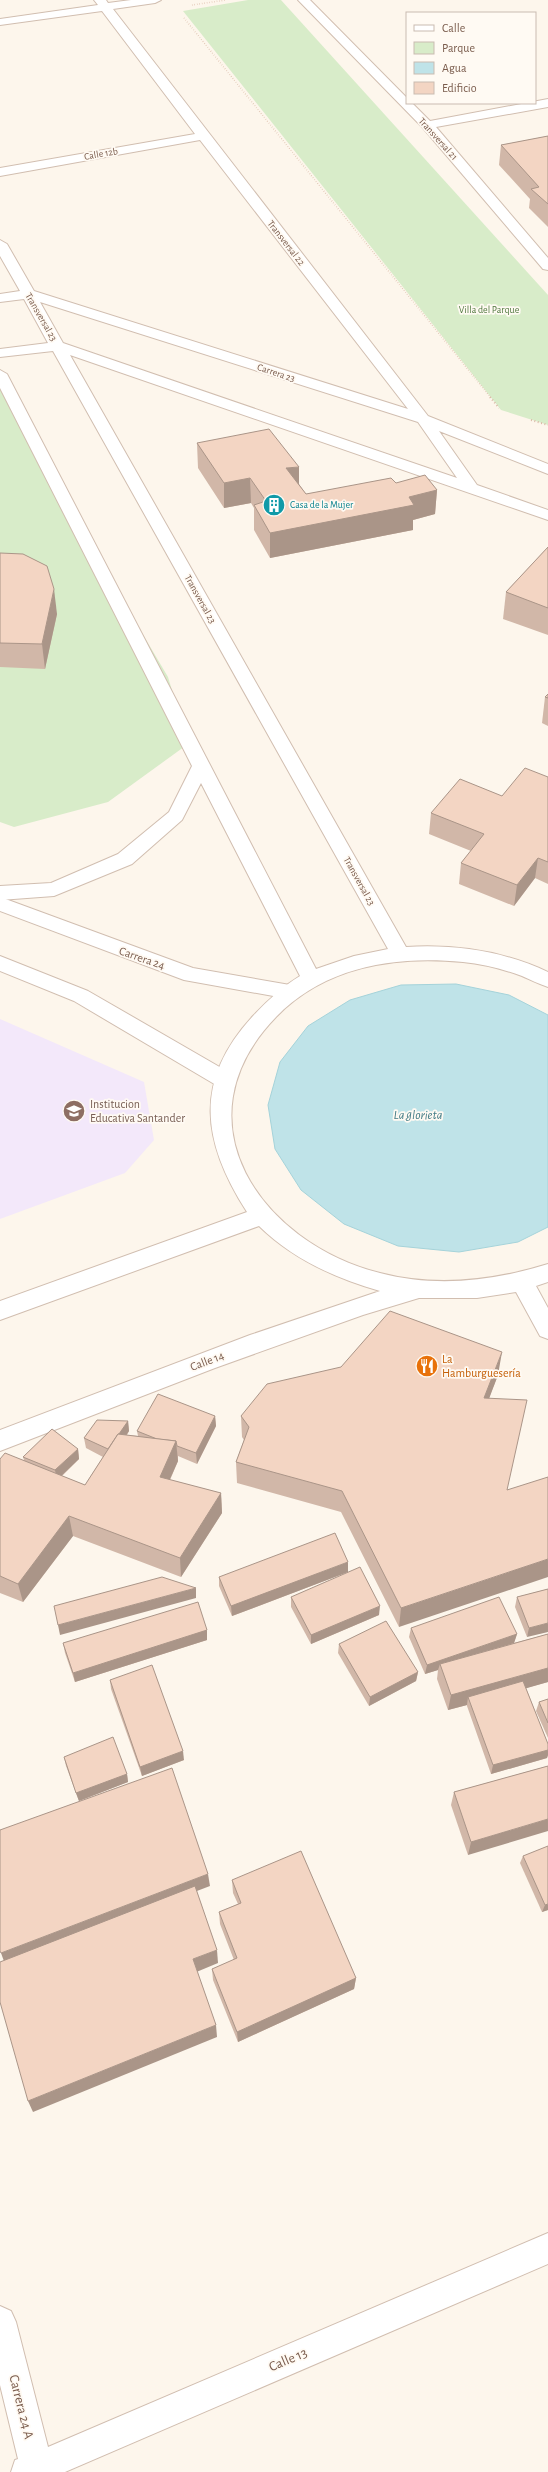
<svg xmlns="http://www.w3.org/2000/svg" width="548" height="2472" viewBox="0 0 548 2472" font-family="'Alegreya Sans',sans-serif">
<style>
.education{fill:#f3e8fa}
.green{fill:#d8ecc9}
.water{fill:#bfe3e8;stroke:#a5d3da}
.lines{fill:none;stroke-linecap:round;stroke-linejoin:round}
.minor-casing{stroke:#d1beb0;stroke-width:2}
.tertiary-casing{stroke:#d1beb0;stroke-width:2}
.path-far1{stroke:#d9b8a5;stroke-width:1.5;stroke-dasharray:0.5 2;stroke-linecap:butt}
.path{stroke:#d9b8a5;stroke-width:2;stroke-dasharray:1 2.5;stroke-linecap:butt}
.minor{fill:#fff;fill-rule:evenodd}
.tertiary{fill:#fff;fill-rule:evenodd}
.wall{fill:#d1b7a8}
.shaded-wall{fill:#aa9588}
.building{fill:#f3d5c3;stroke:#aa9588}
.labels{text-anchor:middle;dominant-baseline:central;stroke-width:3.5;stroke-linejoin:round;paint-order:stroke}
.far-street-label{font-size:10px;fill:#7a5c4d;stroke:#fffaf3}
.far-park-label{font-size:10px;fill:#537a41;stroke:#fffaf3}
.far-culture-label{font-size:10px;fill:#0d838f;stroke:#fffaf3;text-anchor:start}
.street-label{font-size:12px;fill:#7a5c4d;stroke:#fffaf3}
.education-label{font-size:12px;fill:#785e54;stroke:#fffaf3;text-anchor:start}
.food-label{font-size:12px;fill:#c56008;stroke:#fffaf3;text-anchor:start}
.water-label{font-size:13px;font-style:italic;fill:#437c86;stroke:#fffaf3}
.near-street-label{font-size:14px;fill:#7a5c4d;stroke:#fffaf3}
</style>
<rect width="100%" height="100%" fill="#fdf6ec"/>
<path class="education" d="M0 1019 144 1082 154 1140 125 1173 0 1219Z"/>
<g class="green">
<path d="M248 0H281L548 295V425L501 410 183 11Z"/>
<path d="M0 369 37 431 132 616 168 677 188 744 108 802 14 827 0 822Z"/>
</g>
<path class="water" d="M456 984 509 995 548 1015V1227L518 1242 459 1252 398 1246 344 1224 301 1190 275 1149 268 1105 280 1062 308 1026 350 1000 401 985Z"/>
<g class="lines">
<g class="minor-casing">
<g id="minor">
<path d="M94 0H106L108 3 131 0H161L155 3 113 9 428 416 548 464V474L439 431 477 485 548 510V520L70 355 406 947C455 944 503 951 548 972V987C539 984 531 980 522 976 503 969 483 964 463 962 395 955 324 967 276 1017 175 1121 261 1243 380 1273 437 1288 493 1281 548 1264V1282L536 1286 548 1308V1339L540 1336 516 1292 477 1298H419L363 1315 215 1368 0 1451V1430L250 1335 380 1291C334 1278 293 1259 259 1226L0 1320V1301L247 1212C202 1142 193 1081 253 1016 268 1000 282 987 300 976L201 783 182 820 132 864 54 896 0 900V886L51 883 118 854 169 812 192 766 0 388V370L7 374 316 969 354 956 388 949 53 351 0 357V349L48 343 24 299 0 302V294L20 291 0 256V240L7 244 34 291 408 409 200 140 0 176V168L195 134 102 11 0 25V19L98 5ZM40 302 418 422 457 478 63 343Z"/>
<path d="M298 0H310L407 98V103H412L430 121 548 99V107L436 127 548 258V270L543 269 423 128Z"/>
<path d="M548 2233V2264L65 2472H11L15 2460 18 2459 0 2385V2306L11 2311 16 2322 48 2447Z"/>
</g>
</g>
<g class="tertiary-casing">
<g id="tertiary">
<path d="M0 897 193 968 290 985 297 987 300 992 297 997 290 999 184 980 0 911Z"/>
<path d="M0 956 88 991 230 1073 233 1079 230 1085 223 1087 216 1085 74 1001 0 971Z"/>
</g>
</g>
<g class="path-far1">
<path d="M192 5 226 0"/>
<path d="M184 18 491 398"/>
</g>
<g class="path">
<path d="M490 397 499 408"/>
<path d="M531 420 548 425"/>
</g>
<use href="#minor" class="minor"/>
<use href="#tertiary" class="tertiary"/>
</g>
<g class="wall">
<path d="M548 136V227L529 208 530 199 499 165 501 145Z"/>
<path d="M197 443 299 484 306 494 396 483 437 490 435 514 413 520V530L270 558 254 530V508L251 503 224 508 198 468Z"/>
<path d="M548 547V635L503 619 506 592Z"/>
<path d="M0 553 57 614 45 669 0 667Z"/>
<path d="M548 694V726L542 723 545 697Z"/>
<path d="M548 777V884L535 878 514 906 459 884 461 863 471 851 429 834 431 813 502 796Z"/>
<path d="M498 1375 399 1627 341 1512 237 1483 236 1462 244 1440 242 1437 241 1416Z"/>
<path d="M215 1416 216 1426 197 1464 178 1456V1461L170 1480 221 1493 222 1513 181 1577 73 1536 23 1602 0 1593V1459L24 1460 23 1457 78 1449 79 1459 62 1476 85 1485 103 1457 86 1448 84 1438 128 1421 129 1431 127 1435 138 1436 137 1431Z"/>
<path d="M348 1572 232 1616 219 1586V1577Z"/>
<path d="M548 1589 527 1637 515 1607 517 1597Z"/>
<path d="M291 1597 379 1615 311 1644 291 1607Z"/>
<path d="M411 1628 517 1634 514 1643 548 1634V1682L526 1688 548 1744V1755L547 1758 491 1774 467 1706V1705L448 1710 437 1679 438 1670 425 1674 409 1637Z"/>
<path d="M207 1630V1640L75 1682 65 1653 63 1643Z"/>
<path d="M339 1644 418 1672 416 1681 369 1706 338 1653Z"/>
<path d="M110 1680 184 1760 142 1776 111 1689Z"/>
<path d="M548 1699V1738L536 1711 539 1702Z"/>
<path d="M64 1757 127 1774 128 1782 79 1801 66 1766Z"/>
<path d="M548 1766 468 1855 451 1805 454 1792Z"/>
<path d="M523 1856 548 1910 542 1912 520 1863Z"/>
<path d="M232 1880 356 1978 354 1989 238 2042 213 1980 212 1969 234 1960 220 1924 219 1912 238 1904 233 1893Z"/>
</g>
<g class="shaded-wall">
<path d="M299 467V491L286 468Z"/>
<path d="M250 478 251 503 224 508V483Z"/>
<path d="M437 490 435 514 413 520V530L270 558V533L409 497Z"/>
<path d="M54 589 57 614 45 669 42 644Z"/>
<path d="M538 858 535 878 514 906 517 885Z"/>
<path d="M502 1352 498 1375 481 1420 484 1398Z"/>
<path d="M215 1416 216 1426 197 1464 196 1453Z"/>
<path d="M128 1421 129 1431 109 1460 108 1449Z"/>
<path d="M176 1441 178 1461 162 1497 160 1477Z"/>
<path d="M78 1449 79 1459 57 1480 55 1470Z"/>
<path d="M221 1493 222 1513 181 1577 180 1558Z"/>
<path d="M69 1516 73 1536 23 1602 18 1584Z"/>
<path d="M548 1559V1577L399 1627 401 1608Z"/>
<path d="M348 1562V1572L232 1616 231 1606Z"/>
<path d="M196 1588V1598L60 1635 58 1625Z"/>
<path d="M380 1606 379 1615 311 1644V1635Z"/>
<path d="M548 1623V1632L527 1637 529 1628Z"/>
<path d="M207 1630V1640L75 1682 73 1673Z"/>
<path d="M517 1634 514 1643 440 1664 438 1670 425 1674 427 1665Z"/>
<path d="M548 1668V1682L471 1704 468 1697 467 1705 448 1710 451 1695Z"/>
<path d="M418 1672 416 1681 369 1706 370 1697Z"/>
<path d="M548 1750V1755L547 1758 491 1774 493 1765Z"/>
<path d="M183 1751 184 1760 142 1776 140 1767Z"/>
<path d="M127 1774 128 1782 79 1801 76 1793Z"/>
<path d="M548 1819V1831L468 1855 471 1842Z"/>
<path d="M208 1874 210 1886 5 1964 1 1953Z"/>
<path d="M548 1904V1910L542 1912 545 1905Z"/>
<path d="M217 1950 218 1963 194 1973 193 1959Z"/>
<path d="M356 1978 354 1989 238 2042 237 2032Z"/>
<path d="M216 2025 217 2037 33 2112 28 2101Z"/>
</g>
<g class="building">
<path d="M548 136V204L531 189 539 187 501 145Z"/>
<path d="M269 429 299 467 286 468 306 494 391 478 396 483 425 475 437 490 409 497 414 505 270 533 254 505 266 501 250 478 224 483 197 443Z"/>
<path d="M548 547V608L506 592Z"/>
<path d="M0 553 23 554 47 566 54 589 42 644 0 643Z"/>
<path d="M548 694V698L545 697Z"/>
<path d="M525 768 548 777V862L538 858 517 885 461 863 484 834 431 813 460 779 502 796Z"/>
<path d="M390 1311 502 1352 484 1398 527 1400 507 1490 548 1477V1559L401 1608 342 1491 236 1462 249 1427 241 1416 267 1384 341 1367Z"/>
<path d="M158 1394 215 1416 196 1453 177 1446 176 1441 157 1439 137 1431Z"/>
<path d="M97 1420 128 1421 119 1434H118L108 1449 84 1438Z"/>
<path d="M52 1429 78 1449 55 1470 23 1457Z"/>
<path d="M118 1434 176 1441 160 1477 221 1493 180 1558 69 1516 18 1584 0 1576V1459L5 1453 85 1485Z"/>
<path d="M335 1533 348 1562 231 1606 219 1577Z"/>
<path d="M360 1567 380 1606 311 1635 291 1597Z"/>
<path d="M162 1577 196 1588 58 1625 54 1606Z"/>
<path d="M548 1589V1623L529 1628 517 1597Z"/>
<path d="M499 1597 517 1634 427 1665 411 1628Z"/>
<path d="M198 1602 207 1630 73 1673 63 1643Z"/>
<path d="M386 1621 418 1672 370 1697 339 1644Z"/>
<path d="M548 1634V1668L451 1695 440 1664Z"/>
<path d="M152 1665 183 1751 140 1767 110 1680Z"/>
<path d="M523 1681 548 1744V1750L493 1765 468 1697Z"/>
<path d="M548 1699V1723L539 1702Z"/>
<path d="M113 1737 127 1774 76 1793 64 1757Z"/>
<path d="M548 1766V1819L471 1842 454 1792Z"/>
<path d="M172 1768 208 1874 1 1953 0 1951V1830Z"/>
<path d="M548 1846V1904L545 1905 523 1856Z"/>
<path d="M301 1851 356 1978 237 2032 212 1969 237 1958 219 1912 241 1903 232 1880Z"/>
<path d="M195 1886 217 1950 193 1959 216 2025 28 2101 0 2002V1962Z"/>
</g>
<defs>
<g id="building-disc" transform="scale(1.15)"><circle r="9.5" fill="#0f9aa8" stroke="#fffaf3"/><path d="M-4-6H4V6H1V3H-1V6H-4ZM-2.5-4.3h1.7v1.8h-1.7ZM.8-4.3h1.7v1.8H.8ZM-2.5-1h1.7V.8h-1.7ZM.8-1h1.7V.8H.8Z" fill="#fff"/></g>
<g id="university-disc" transform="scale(1.15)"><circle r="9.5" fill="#8d6e63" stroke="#fffaf3"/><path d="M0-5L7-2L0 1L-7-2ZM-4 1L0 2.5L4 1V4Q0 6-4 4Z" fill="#fff"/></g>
<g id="restaurant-disc" transform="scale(1.15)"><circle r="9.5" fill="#e8710a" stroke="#fffaf3"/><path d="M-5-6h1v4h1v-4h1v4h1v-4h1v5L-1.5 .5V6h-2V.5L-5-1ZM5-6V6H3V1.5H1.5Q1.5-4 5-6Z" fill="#fff"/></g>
</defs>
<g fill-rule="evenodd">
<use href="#building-disc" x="274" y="505"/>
<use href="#university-disc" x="74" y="1111"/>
<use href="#restaurant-disc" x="427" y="1366"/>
</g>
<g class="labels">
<g class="far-street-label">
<text transform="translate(438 139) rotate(48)">Transversal 21</text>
<text transform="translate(101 154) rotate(-10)">Calle 12b</text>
<text transform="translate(286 243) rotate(52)">Transversal 22</text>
<text transform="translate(41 317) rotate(60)">Transversal 23</text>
<text transform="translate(276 373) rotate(18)">Carrera 23</text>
<text transform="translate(200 599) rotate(61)">Transversal 23</text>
<text transform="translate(359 881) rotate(61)">Transversal 23</text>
</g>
<g class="far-park-label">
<text x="489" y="310">Villa del Parque</text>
</g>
<g class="far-culture-label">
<text x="290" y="505">Casa de la Mujer</text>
</g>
<g class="street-label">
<text transform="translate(142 958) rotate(19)">Carrera 24</text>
<text transform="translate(207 1361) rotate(-21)">Calle 14</text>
</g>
<g class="education-label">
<text x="90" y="1104">Institucion<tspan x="90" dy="14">Educativa Santander</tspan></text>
</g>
<g class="food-label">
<text x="442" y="1359">La<tspan x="442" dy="14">Hamburguesería</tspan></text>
</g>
<g class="water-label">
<text x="418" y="1115">La glorieta</text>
</g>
<g class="near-street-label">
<text transform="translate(288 2360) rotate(-23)">Calle 13</text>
<text transform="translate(21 2407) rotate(76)">Carrera 24 A</text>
</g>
</g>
<rect x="406" y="12" width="130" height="92" fill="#fffaf3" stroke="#cabbb1"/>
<rect x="414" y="25" width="20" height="6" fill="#ffffff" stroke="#cabbb1"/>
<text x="442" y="32" font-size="12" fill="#7a5c4d">Calle</text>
<rect x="414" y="42" width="20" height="12" fill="#d8ecc9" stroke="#cabbb1"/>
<text x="442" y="52" font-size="12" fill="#7a5c4d">Parque</text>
<rect x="414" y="62" width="20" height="12" fill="#bfe3e8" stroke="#cabbb1"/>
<text x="442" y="72" font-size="12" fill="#7a5c4d">Agua</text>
<rect x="414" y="82" width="20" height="12" fill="#f3d5c3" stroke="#cabbb1"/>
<text x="442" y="92" font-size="12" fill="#7a5c4d">Edificio</text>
</svg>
